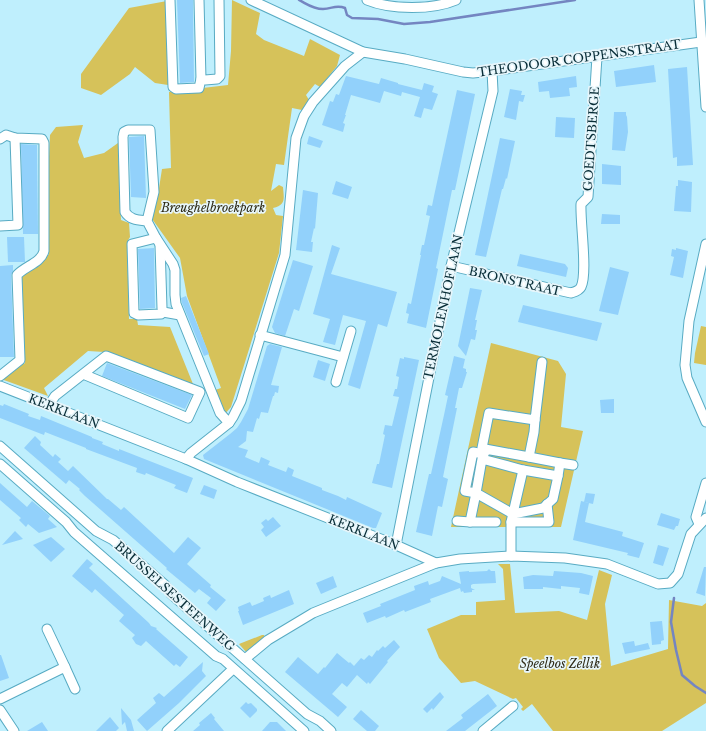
<svg xmlns="http://www.w3.org/2000/svg" width="706" height="731" viewBox="0 0 706 731" font-family="'Libre Baskerville',serif">
<style>
.green{fill:#d6c25a}
.lines{fill:none;stroke-linecap:round;stroke-linejoin:round}
.stream{stroke:#7485c1;stroke-width:2.5}
.building{fill:#92d1fb}
.minor-casing{stroke:#58abc3;stroke-width:11}
.minor{stroke:#fff;stroke-width:9}
.labels{text-anchor:middle;dominant-baseline:central;stroke-width:3.5;stroke-linejoin:round;paint-order:stroke}
.street-label{font-size:12px;fill:#082d37;stroke:#e7f6fb}
.park-label{font-size:12px;font-style:italic;fill:#2e2a15;stroke:#e7f6fb}
</style>
<rect width="100%" height="100%" fill="#bfeffd"/>
<g class="green">
<path d="M232 0 260 13 256 34 264 40 304 56 310 39 340 55 337 66 320 87 315 84 306 95 309 100 302 110 292 108 284 165 276 164 271 191 279 185 283 187C284 199 286 205 273 208L276 215 283 216 279 253 231 407 224 415 215 390 221 388 187 296 180 258 150 216 157 201 162 169 171 168 169 92 228 85 231 51Z"/>
<path d="M167 1 168 85 155 83 135 67 130 74 101 95 81 88V74L129 8Z"/>
<path d="M83 125 78 142 84 158 104 153 118 143 121 220 129 223 130 237 127 242 129 319H137L138 325 170 327 193 384 192 386 104 352 88 351 44 388 48 396 1 379 25 363 21 276 26 272 36 268 49 254 46 161 49 157 50 135 56 127Z"/>
<path d="M701 326 706 327V365L694 363 695 353Z"/>
<path d="M491 343 558 361 566 374 561 427 583 431 561 527H451Z"/>
<path d="M498 564H510L515 613 559 611 587 620 599 570 612 575 605 604 611 666 668 649 669 600 702 606 706 603V703L662 731H553L532 704 523 711 521 709 523 707 516 698 513 699 475 681 461 683 439 658 427 629 461 615H476V602L505 600 503 569Z"/>
<path d="M262 635H264L265 637 247 653 239 644Z"/>
</g>
<g class="lines">
<g class="stream">
<path d="M299 0C307 4 313 9 323 9 332 9 336 4 345 8L347 15 352 18 378 19 404 24 430 22 575 0"/>
<path d="M674 598 671 622 676 650 682 675 695 686 706 693"/>
</g>
</g>
<g class="building">
<path d="M177 0H193L194 82 180 83Z"/>
<path d="M654 65 656 82 616 87 614 71Z"/>
<path d="M687 67 693 165 677 166V157L673 158 668 69Z"/>
<path d="M346 76 379 84 381 78 398 83V84L422 90 424 83 434 86 432 92 438 94 432 110 424 108 421 118 414 116 420 97 402 92 401 96 384 91 380 103 351 95 345 115H346L343 123 345 124 343 132 322 125 330 101 333 102 336 94 339 95Z"/>
<path d="M576 76 577 87 569 88 570 96 550 98 549 91 539 92 538 82Z"/>
<path d="M510 89 522 91 521 95H525L523 102 519 101 516 120 504 117Z"/>
<path d="M457 90 475 94 455 190H452L436 268 438 269 426 328 407 323 409 314 406 313 408 303 411 304 421 255H420L422 245H424L430 216 426 215 428 205 432 206 434 196Z"/>
<path d="M614 112H626V115L627 117 628 132 625 151 612 150Z"/>
<path d="M556 117 575 118 574 138 555 137Z"/>
<path d="M144 136 146 198 131 197 129 137Z"/>
<path d="M309 136 323 141 320 148 307 144Z"/>
<path d="M500 138 515 141 507 179 506 178 503 189H502L486 257 475 255Z"/>
<path d="M21 144 37 145 38 234H23Z"/>
<path d="M602 164 621 166V185L602 184Z"/>
<path d="M678 180 692 182 691 212 674 211 676 186H678Z"/>
<path d="M336 181 352 187 348 199 332 194Z"/>
<path d="M303 190 318 193 315 229 314 228 311 242H313L312 252 296 250Z"/>
<path d="M602 214 620 215V224H601Z"/>
<path d="M7 237H24L25 262H8Z"/>
<path d="M332 245 340 248 331 274 397 292 387 327 378 324 360 389 348 385 366 321 343 315 335 345 323 342 330 319 313 314Z"/>
<path d="M154 248 155 308 140 309 138 249Z"/>
<path d="M676 248 688 251 683 278 670 275 674 257 671 256 672 249 676 250Z"/>
<path d="M520 254 565 264 568 268 566 277 517 266Z"/>
<path d="M293 260 313 266 299 311 294 309 285 336 275 333 272 327Z"/>
<path d="M13 265V271L11 275 14 357H0V266Z"/>
<path d="M610 267 629 272 618 315 599 311Z"/>
<path d="M470 288 482 290 475 320H477L475 330H477L475 340 471 339 466 356 458 346Z"/>
<path d="M186 296 209 354 204 356 182 303 181 298Z"/>
<path d="M523 305 602 323 597 341 518 322Z"/>
<path d="M270 344 282 347 271 385 279 386 278 393 275 392 274 396H273L268 413 261 412 259 419 257 418 253 432 247 431 246 441 238 447 248 450 245 457 259 463 261 457 270 461 268 465 286 472 288 467 294 470 292 476 322 488V490L338 496 346 500 347 497 382 513 376 528H373L204 459 203 455 230 434 237 428 241 422 248 409 267 346Z"/>
<path d="M454 356 465 359 463 368 466 369V372H467L462 388H459L455 408H457L443 477 448 479 442 507 438 506 432 536 416 532 429 474H431L444 415 448 396 445 395Z"/>
<path d="M404 357 419 360 392 488 372 483 377 464H379L385 435 383 434 385 425 392 426 399 397 393 396 395 389H397L399 377 396 376 400 358 404 359Z"/>
<path d="M318 360 330 364 325 381 313 377Z"/>
<path d="M107 363 192 395 185 409 102 376Z"/>
<path d="M614 399V413H601L600 400Z"/>
<path d="M4 404 29 414 28 416 40 420 41 416 92 437V438L103 442 102 444 119 451V449L193 478 187 493 174 488 176 485 146 473 145 475 136 472 137 468 86 449V448L45 432 44 435 0 418V405L3 406Z"/>
<path d="M35 436 41 442 40 445 53 457 55 454 61 459 58 462 68 471 73 466 107 499H108L121 510 124 507 174 553 188 537 201 548 187 564 211 585 210 587 226 600 216 611 207 603 211 598 199 589 195 593 166 569 167 568 85 496 79 490 80 489 69 480 66 484 24 448Z"/>
<path d="M0 483 27 507 32 501 50 516 48 519 57 527 39 533 28 524 26 527 19 520 21 518 0 500Z"/>
<path d="M204 485 217 490 214 499 200 494Z"/>
<path d="M586 493 595 494 593 504 584 502Z"/>
<path d="M581 501 589 503 585 522 623 532 622 536 644 543 639 558 627 555 628 553 573 540Z"/>
<path d="M661 513 680 519 678 526H676L674 530 657 525Z"/>
<path d="M273 517 281 526 266 537 261 530 264 527 261 523 266 519 268 521Z"/>
<path d="M15 531 23 539 2 545Z"/>
<path d="M51 537 65 549 51 562 33 545Z"/>
<path d="M658 545 669 548 663 566 653 563Z"/>
<path d="M87 559 93 564 89 568 149 623 151 626 157 628 156 629 188 657 180 667 176 664 174 666 146 641 141 646 136 644 132 638 135 635 119 621 124 615 95 589 92 593 72 576Z"/>
<path d="M704 567H706L705 596 696 593Z"/>
<path d="M489 569 491 571H495L496 583 473 584 471 585V588L475 590H472V592L464 593 463 591 461 592 460 588 430 599 431 602 405 612 404 610 386 618 385 616 367 623 363 613 381 606 380 604 415 590 414 586 428 581 429 585 440 581 442 576 461 584 459 572 469 571V572L487 571Z"/>
<path d="M554 571 581 573 593 576 589 595 579 593 580 588 561 586V589L543 587V589H524L523 577 533 575 553 576Z"/>
<path d="M333 576 337 587 321 594 316 583Z"/>
<path d="M289 590 294 604 243 625 238 611H239L238 607 250 602 252 606 264 601 263 598 270 595 271 598Z"/>
<path d="M662 621 664 640 661 641V644L652 645 650 622Z"/>
<path d="M394 640 400 647 387 661 388 662 370 684 368 682 367 684 357 675 347 687 342 683 332 694 347 707 338 717 285 672 298 657 318 674 324 667 325 668 337 653 349 663 350 662 354 666 361 658 364 660 369 655 372 657 377 650 378 651 383 646 385 648Z"/>
<path d="M634 641 635 646 648 643 650 649 625 654 622 643Z"/>
<path d="M0 655H1L9 678 0 681Z"/>
<path d="M203 662 202 671 206 676 179 703 147 731 137 720 156 703 153 698 159 693 164 697Z"/>
<path d="M440 692 444 697 433 710 432 708 427 713 423 709Z"/>
<path d="M488 694 497 706 465 731H446L463 718 461 715Z"/>
<path d="M246 702 248 704 251 703 257 709V711L250 718 240 708Z"/>
<path d="M121 708 131 720 134 731H127L125 722 122 725Z"/>
<path d="M361 710 379 726 375 731H367L353 719Z"/>
<path d="M211 713 215 718 214 719 224 731H193L200 725 199 723Z"/>
<path d="M110 717 119 728 116 731H96Z"/>
<path d="M42 722 48 731H27Z"/>
<path d="M270 722H277L286 731H262Z"/>
</g>
<g class="lines">
<g class="minor-casing">
<g id="minor">
<path d="M170 0 173 87 176 89 199 88 201 79"/>
<path d="M199 0 201 79 205 80 217 79 220 76 219 0"/>
<path d="M251 0 363 52 405 59 463 72 473 73 492 71 701 42"/>
<path d="M367 0C391 10 433 10 456 0"/>
<path d="M699 0 706 107"/>
<path d="M0 139 6 135 15 138 42 139 44 143V251C41 263 25 266 17 275L20 360 0 376"/>
<path d="M147 221C138 220 130 220 125 212L123 137 124 132 128 130H150L154 192 147 221 156 238 173 264 175 270V295L176 304 220 413 229 423"/>
<path d="M0 226 18 225 15 138"/>
<path d="M156 238 132 244 134 313 138 315 161 314 163 312"/>
<path d="M706 244 689 321 685 365 687 378 706 422"/>
<path d="M160 245 162 308 163 312 180 315"/>
<path d="M451 266 571 293C574 292 579 291 581 287 588 273 580 223 581 204L588 197 597 57"/>
<path d="M260 335 343 357"/>
<path d="M336 382 351 331"/>
<path d="M0 386 186 459 237 482 396 545 436 563"/>
<path d="M49 405 55 396 106 356 200 392 188 418 83 374"/>
<path d="M0 446 96 531 113 540 165 585 171 594 307 714 320 721 331 731"/>
<path d="M485 449 482 448 489 413 535 420 542 362"/>
<path d="M484 454 473 452 465 491 476 493 470 522H496"/>
<path d="M484 454 485 449 529 457 534 432 535 420"/>
<path d="M529 457 560 463 558 476"/>
<path d="M186 459 191 453 229 423 233 417 241 401 285 255 296 138 304 116 313 102 345 66 363 52"/>
<path d="M482 459 523 470 558 476 553 499 543 508 513 514 476 493Z"/>
<path d="M560 463 573 465"/>
<path d="M0 464 66 522 74 532 216 656 223 659 304 731"/>
<path d="M457 521 470 522"/>
<path d="M511 522H549L547 504"/>
<path d="M699 524 696 517 706 483"/>
<path d="M396 545 451 266 493 91 492 71"/>
<path d="M511 556V522L523 470"/>
<path d="M47 629 65 667"/>
<path d="M245 659 268 640 313 613 436 563 460 559 511 556 565 558 607 564 658 584 670 583 678 574 691 534 706 518"/>
<path d="M0 699 65 667 75 689"/>
<path d="M0 710 14 731"/>
<path d="M167 731 233 669"/>
<path d="M483 731 513 706"/>
</g>
</g>
<use href="#minor" class="minor"/>
</g>
<g class="labels">
<g class="street-label">
<text transform="translate(579 58) rotate(-8)">THEODOOR COPPENSSTRAAT</text>
<text transform="translate(591 139) rotate(-86)">GOEDTSBERGE</text>
<text transform="translate(515 281) rotate(13)">BRONSTRAAT</text>
<text transform="translate(443 307) rotate(-78)">TERMOLENHOFLAAN</text>
<text transform="translate(64 411) rotate(21)">KERKLAAN</text>
<text transform="translate(364 532) rotate(22)">KERKLAAN</text>
<text transform="translate(175 596) rotate(42)">BRUSSELSESTEENWEG</text>
</g>
<g class="park-label">
<text x="213" y="207">Breughelbroekpark</text>
<text x="560" y="663">Speelbos Zellik</text>
</g>
</g>
</svg>
